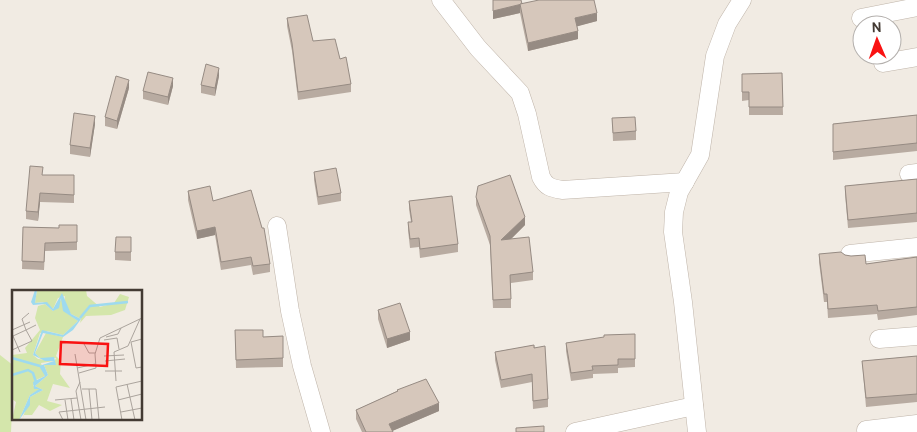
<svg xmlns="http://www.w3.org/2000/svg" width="917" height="432" viewBox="0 0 917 432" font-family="Overpass,sans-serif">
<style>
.green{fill:#d4e6ab}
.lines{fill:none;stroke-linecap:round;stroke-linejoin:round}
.minor-casing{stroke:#bfb4a9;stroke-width:19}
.minor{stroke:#fff;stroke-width:18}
.wall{fill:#b8aba1}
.shaded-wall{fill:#968b83}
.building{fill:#d6c7bb;stroke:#968b83}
.inset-river{fill:none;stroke:#9edaef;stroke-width:2.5}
.inset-road{fill:none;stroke:#aba49d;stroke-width:1}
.view{fill:#f91212;fill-opacity:0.15;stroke:#f91212;stroke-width:2.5}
.inset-edge{fill:none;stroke:#433a33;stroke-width:2.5}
</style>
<rect width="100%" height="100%" fill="#f1ebe3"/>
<path class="green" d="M0 355 14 366 11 432H0Z"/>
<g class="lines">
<g class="minor-casing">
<g id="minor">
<path d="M441 0 478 48 520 93 527 114 541 177C546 187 551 188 562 190L685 182"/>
<path d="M861 18 917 7"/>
<path d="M883 63 917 57"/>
<path d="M909 174 917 173"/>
<path d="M277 226 290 311 302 366 321 432"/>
<path d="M850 254 917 247"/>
<path d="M879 339 917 336"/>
<path d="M866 430 917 424"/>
<path d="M575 432 694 406"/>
<path d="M697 432 683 302 673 232 674 212 679 192 700 155 715 56 727 24 742 0"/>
</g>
</g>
<use href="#minor" class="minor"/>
</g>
<g class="wall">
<path d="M493 0 522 4 597 21 577 26 578 39 528 51 520 13 493 19Z"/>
<path d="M287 18 313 41 340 59 351 84V92L298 100 292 51 287 26Z"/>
<path d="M782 73 783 115H749V100L742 101V74Z"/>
<path d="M219 76 215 96 201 93V85Z"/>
<path d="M173 86 168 105 143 99V91Z"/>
<path d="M129 88 117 129 105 126V117Z"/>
<path d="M917 115V151L833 160V124Z"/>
<path d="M612 118 636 131V140L613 141Z"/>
<path d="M95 124 90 157 70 154V145Z"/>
<path d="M314 172 341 193V201L318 205 314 180Z"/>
<path d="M43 175H74V203L40 202 38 221 26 219V211Z"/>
<path d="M917 179V222L848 228 845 194V186Z"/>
<path d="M188 191 213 201 270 264V272L253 275 251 265 221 270 215 235 197 239 188 200Z"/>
<path d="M476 197 525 225 511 239 533 272V280L511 283V308H493L490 245 476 205Z"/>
<path d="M409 201 458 244V252L420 258 419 247 410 248 408 230V222H411L409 209Z"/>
<path d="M77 225V250L45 251 44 270 22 269 23 227 59 228Z"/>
<path d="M131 237V261L115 260V252Z"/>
<path d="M819 254 845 255 866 264 917 257V315L878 320 877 314 828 318 827 302H824L819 262Z"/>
<path d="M378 310 410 340 387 348 378 319Z"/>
<path d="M235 330 263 337 283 336V367L236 368Z"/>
<path d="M635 334V367L618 368V373L593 374V378L571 381 566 351V343Z"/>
<path d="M534 345 548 399V407L533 409 532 382 501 388 495 360V352Z"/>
<path d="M917 356V402L866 407 862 361Z"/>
<path d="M397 390 439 411 392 431 393 432H362L356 419V410L397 391Z"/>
</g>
<g class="shaded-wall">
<path d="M520 4V13L493 19V11Z"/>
<path d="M597 13V21L575 27V18Z"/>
<path d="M578 31V39L528 51V43Z"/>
<path d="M219 68V76L215 96V88Z"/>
<path d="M173 78V86L168 105V97Z"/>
<path d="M129 80V88L117 129V121Z"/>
<path d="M95 116V124L90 157V148Z"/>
<path d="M40 193V202L38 221V212Z"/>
<path d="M525 217V225L501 249V240Z"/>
<path d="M215 227V235L197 239V231Z"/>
<path d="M410 332V340L387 348V339Z"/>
<path d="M439 403V411L390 432 389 424Z"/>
</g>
<g class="building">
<path d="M493 0H521L522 4 493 11Z"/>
<path d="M539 0H594L597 13 575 18 578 31 528 43 520 4Z"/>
<path d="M307 15 313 41 335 39 340 59 346 57 351 84 298 92 292 43 287 18Z"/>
<path d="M206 64 219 68 215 88 201 85Z"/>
<path d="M148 72 173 78 168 97 143 91Z"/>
<path d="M782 73 783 107H749V92H742V74Z"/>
<path d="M116 76 129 80 117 121 105 117Z"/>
<path d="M74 113 95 116 90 148 70 145Z"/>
<path d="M917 115V143L833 152V124Z"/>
<path d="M635 117 636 131 613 133 612 118Z"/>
<path d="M30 166 43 167 42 175H74V195L40 193 38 212 26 211Z"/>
<path d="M336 168 341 193 318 197 314 172Z"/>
<path d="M510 175 525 217 501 240 529 237 533 272 510 275 511 299 493 300 490 236 476 197 478 186Z"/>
<path d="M917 179V213L848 220 845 186Z"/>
<path d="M210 186 213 201 251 190 262 228H264L270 264 253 266 251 257 221 262 215 227 197 231 188 191Z"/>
<path d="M452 196 458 244 420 249 419 238 410 239 408 222H412L409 201Z"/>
<path d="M59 225H77V242L45 243 44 262 22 261 23 227 59 228Z"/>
<path d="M116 237H131V252H115Z"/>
<path d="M841 252 845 255 851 256 865 255 866 264 917 257V307L878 311 877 305 828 309 827 294H824L819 254Z"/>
<path d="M400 303 410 332 387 339 378 310Z"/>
<path d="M235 330H263V337L283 336V358L236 360Z"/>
<path d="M635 334V359H618V365L592 366 593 370 571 373 566 343 604 337V335Z"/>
<path d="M534 345V348L545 346 548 399 533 401 532 374 501 380 495 352Z"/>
<path d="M917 356V394L866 398 862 361Z"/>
<path d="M426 379 439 403 389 424 393 432H366L356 410 398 391 397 390Z"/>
<path d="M544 426V432H516V428Z"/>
</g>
<g transform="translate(12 290)">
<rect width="130" height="130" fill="#f1ebe3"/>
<path d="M25 0H74L75 6 88 17 102 13 108 4 117 7 113 20 99 25 74 26 68 33 69 29 59 24 52 15 53 6 46 8 41 19 31 12 23 13ZM50 8 55 23 66 31 51 45 35 41 28 43 21 65 26 69 42 71 29 73 33 86 24 90 21 96 28 99 18 105 7 130H0L4 112 0 109V65L15 63 13 58 28 40 23 28 26 16 33 14 41 21ZM34 43 51 47 44 66 49 71 48 84 58 98 41 94 35 111 50 115 38 121 27 115 20 125H12L10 130 18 107 31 100 23 96 36 85 32 75H41L44 68H28L23 63Z" fill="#d4e6ab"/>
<path d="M23 0H25L23 13 35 12 41 19 50 3 59 24 69 29 61 40 51 47 31 43 23 63 28 68 42 67 44 75H32L36 85 23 96 31 100 18 107V115L7 130 18 105 27 99H22L21 92 33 86 27 76 42 71H33L21 65 30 40 51 45 66 31 51 21 49 8 47 18 41 21 33 14 21 15 19 12Z" fill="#9edaef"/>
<path class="inset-river" d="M68 28 78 16 116 12M0 68 28 76M0 85 16 80 21 83 24 92"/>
<path class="inset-road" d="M0 40 18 32M94 47 106 44 109 38M130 49 119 52 124 78 130 77M92 50 105 48 107 59M71 52 77 63H83M0 60 20 51 14 40 24 35M8 62 1 46 14 40 10 29 17 23M63 64 74 130M92 66 112 65M93 71 113 69M65 78 83 74M93 81H110M67 83 84 78 83 64 88 48 130 28M104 91 102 62 116 56 128 29M68 92 64 101 69 130M115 94 123 130M70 99H84L87 130M77 99 80 130M59 109 62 130M43 110 65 108M53 110 56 130M106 110 130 104M109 122 130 118M51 130 47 122 93 117M110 130 104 97 130 91"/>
<path class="view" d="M49 52 96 54 95 76 48 74Z"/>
<rect width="130" height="130" class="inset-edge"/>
</g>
<g transform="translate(877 40) rotate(358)"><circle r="24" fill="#ffffff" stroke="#b4b0ad"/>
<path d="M0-4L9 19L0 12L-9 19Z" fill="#f91212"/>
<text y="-8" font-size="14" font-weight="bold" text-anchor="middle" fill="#433a33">N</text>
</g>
</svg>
